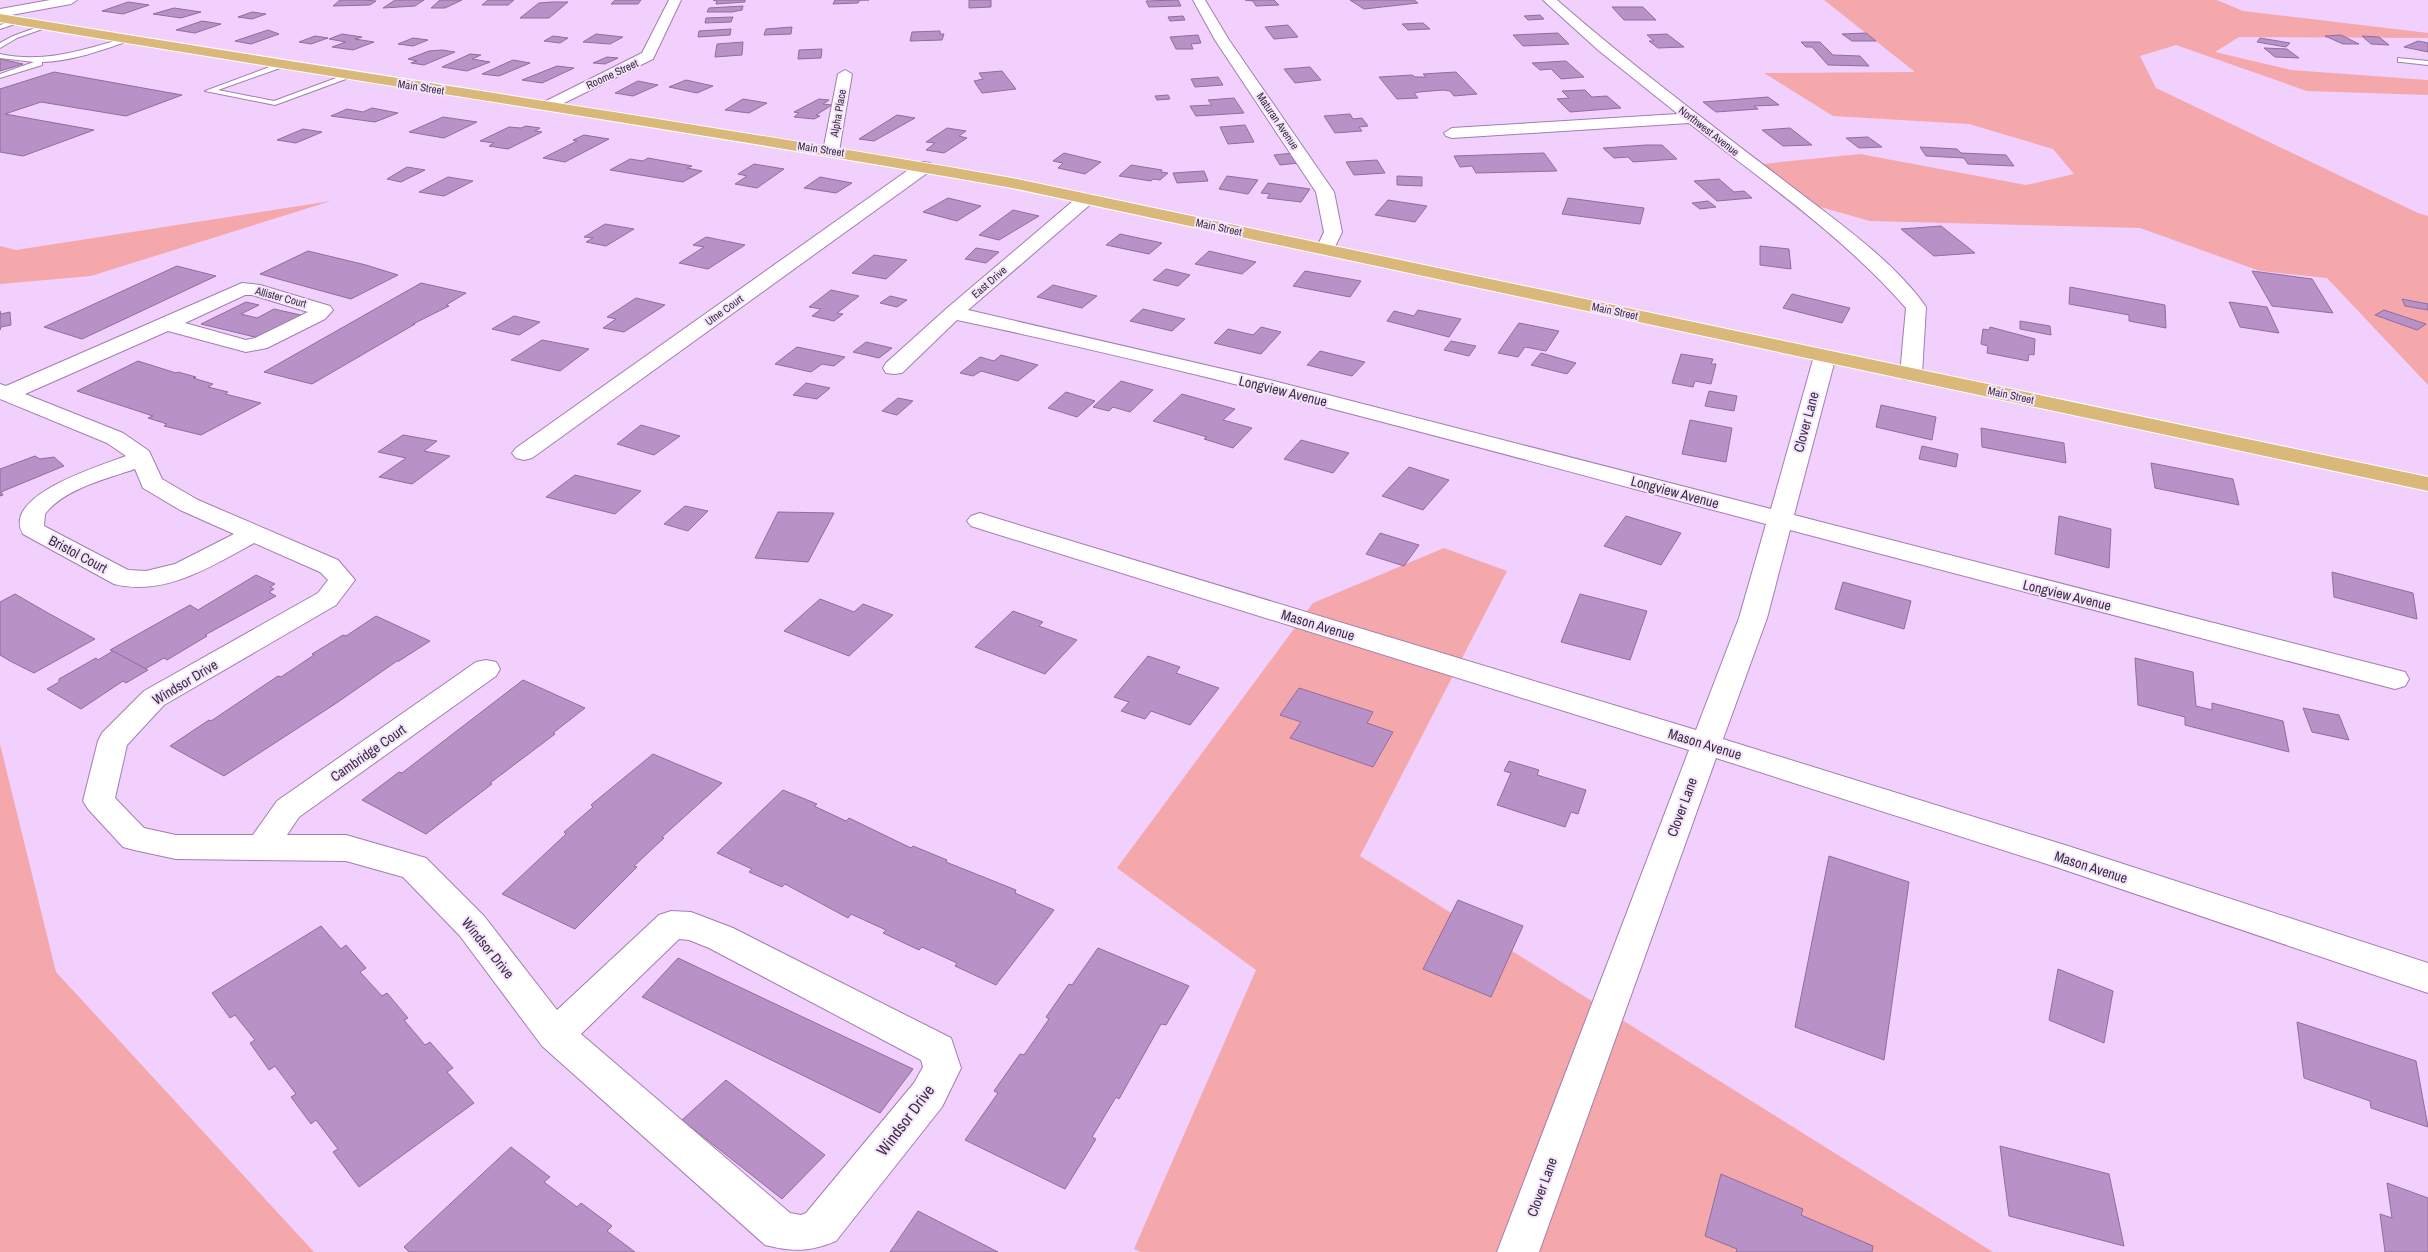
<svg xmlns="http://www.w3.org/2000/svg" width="2428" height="1252" viewBox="0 0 2428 1252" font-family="'Archivo Narrow',sans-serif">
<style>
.green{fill:#f5a8ab}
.building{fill:#b891c6;stroke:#916c9f}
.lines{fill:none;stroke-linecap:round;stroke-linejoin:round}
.lane-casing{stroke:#a37db1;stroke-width:2}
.street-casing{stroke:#a37db1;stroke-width:2}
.primary-casing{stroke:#fff;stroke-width:2}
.lane{fill:#fff;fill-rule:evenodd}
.street{fill:#fff;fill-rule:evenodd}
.primary{fill:#dab879;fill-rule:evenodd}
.labels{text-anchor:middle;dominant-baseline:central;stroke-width:4;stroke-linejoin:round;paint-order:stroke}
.far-street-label{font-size:11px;fill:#3d2d43;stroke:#f4e4fb}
.street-label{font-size:14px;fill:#3d2d43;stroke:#f4e4fb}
.near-street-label{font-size:16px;fill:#3d2d43;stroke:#f4e4fb}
</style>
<rect width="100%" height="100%" fill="#f1d0fd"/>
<g class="green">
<path d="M1824 0H2217L2243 11 2428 33V38L2239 37 2215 52 2291 70 2428 80V95L2307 91 2176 45 2140 56 2156 88 2418 213 2428 216V385L2327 278 2260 271 2140 228 1870 221 1799 201 1752 165 1860 154 2026 185 2074 174 2053 149 1969 124 1833 116 1764 73 1915 72Z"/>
<path d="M331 201 91 276 0 284V246L16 250Z"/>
<path d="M1444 548 1507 571 1360 856 1993 1252H1141L1134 1249 1256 970 1117 868 1313 603Z"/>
<path d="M0 744 56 972 314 1252H0Z"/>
</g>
<g class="building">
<path d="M340 0H364L376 1 370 5 333 6Z"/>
<path d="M395 0H424L415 6 383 8Z"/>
<path d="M440 0H462L445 8H431Z"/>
<path d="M488 0H514L508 5H482Z"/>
<path d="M615 0H641L638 4H611Z"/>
<path d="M713 0H745V2L716 4 717 1Z"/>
<path d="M835 0H869H860L858 3 833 4Z"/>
<path d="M969 0H991V7L969 8Z"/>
<path d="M1178 0 1181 6 1149 7 1146 1Z"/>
<path d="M1245 0H1274L1279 5 1256 6 1253 1Z"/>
<path d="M1350 0H1414L1418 3 1364 9Z"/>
<path d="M128 2 149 5 123 14 102 11Z"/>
<path d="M552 2H568L549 18H520L539 3Z"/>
<path d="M743 6 742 10 732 12H707L709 8Z"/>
<path d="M1612 7H1643L1656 20H1624Z"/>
<path d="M174 8 201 12 181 18 153 14Z"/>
<path d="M252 12 266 14 252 19 238 17Z"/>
<path d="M1540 15 1544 19 1528 20 1524 16Z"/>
<path d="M1183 16 1185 20 1170 21 1168 17Z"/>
<path d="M733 17 731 22 705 23 706 18Z"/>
<path d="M202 21 221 24 195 33 176 30Z"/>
<path d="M1423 23 1430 29 1408 30 1402 24Z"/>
<path d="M1288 25 1298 37 1274 39 1265 27Z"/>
<path d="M792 27 791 34 764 35 766 29Z"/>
<path d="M731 29 730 35 698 37 699 31Z"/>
<path d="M268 30 279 34 251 44 235 41Z"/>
<path d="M940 31V34H944L942 40 910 41 912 32Z"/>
<path d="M1558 33 1569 44 1523 46 1513 35Z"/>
<path d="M1866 33 1876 41H1852L1842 34Z"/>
<path d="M342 34 362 37 355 39 374 42 353 50 332 47 346 42 329 39Z"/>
<path d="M596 34 623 37 610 44 583 42Z"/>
<path d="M1667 34 1684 47 1658 48 1649 41H1654L1647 35Z"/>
<path d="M1198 35 1201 43 1191 44 1193 49H1176L1170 37Z"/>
<path d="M2341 35 2359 44H2343L2325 36Z"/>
<path d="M315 36 328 38 311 44 299 42Z"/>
<path d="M553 36 568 38 560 43 544 41Z"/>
<path d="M2362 36 2379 37 2389 45 2371 44Z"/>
<path d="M413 38 428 40 413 46 398 44Z"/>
<path d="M2260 38 2290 43 2286 47 2257 42Z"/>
<path d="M2418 41 2428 43V52L2404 47Z"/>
<path d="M743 42 742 55 715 57 717 44Z"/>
<path d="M1801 42H1820L1833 55 1860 56 1869 66 1828 65 1812 47H1806Z"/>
<path d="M2264 48 2287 49 2299 58 2275 57Z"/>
<path d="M822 49 821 58 798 59 799 50Z"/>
<path d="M442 50 455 52 424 65 411 63 417 61 408 59 429 51Z"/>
<path d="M470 54 481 55 472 59 490 62 467 71 442 67Z"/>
<path d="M607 57 618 58 605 64 593 63Z"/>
<path d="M0 59 23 64 0 71Z"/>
<path d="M513 60 530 63 499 76 482 74Z"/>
<path d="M1566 61 1584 77 1561 79 1551 69 1540 70 1532 63Z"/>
<path d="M557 66 574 68 542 83 522 80Z"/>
<path d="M1310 67 1321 80 1295 83 1284 69Z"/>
<path d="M1002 71 1016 89 982 93 974 81 983 79 979 73Z"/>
<path d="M54 72 182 95 126 116 41 102 5 114 94 130 23 156 0 152V89Z"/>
<path d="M1456 72 1477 94 1454 96 1450 91 1443 90 1419 92 1414 93 1418 98 1397 99 1379 77 1412 75 1415 77H1426L1423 74Z"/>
<path d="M1218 77 1223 85 1195 87 1191 79Z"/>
<path d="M686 80 713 86 697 93 669 87Z"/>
<path d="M638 81 658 85 633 96 615 93Z"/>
<path d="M1585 90 1592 97 1607 96 1621 108 1570 112 1557 99 1569 98 1562 91Z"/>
<path d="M1168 95 1170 99 1157 100 1155 96Z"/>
<path d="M1768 97 1779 105 1754 106 1758 109 1716 112 1703 102Z"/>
<path d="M1234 98 1244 113 1196 116 1190 106 1212 105 1208 100Z"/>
<path d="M743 99 767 103 749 113 725 110Z"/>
<path d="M819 99 829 100 823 104 832 105 816 115 820 116 814 119 794 117 799 113 794 112Z"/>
<path d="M372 108 398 113 375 122 331 116 347 109 363 112Z"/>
<path d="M1350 114 1353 119 1362 118 1368 126 1359 127 1362 131 1335 133 1324 116Z"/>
<path d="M897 115 915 118 874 141 859 139Z"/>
<path d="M443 117 477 122 444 138 409 132Z"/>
<path d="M1245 125 1254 142 1228 144 1220 127Z"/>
<path d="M526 126 540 128 535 131 542 132 508 149 489 146 494 143 480 141 509 127 521 128Z"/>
<path d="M947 128 966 131 959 136 967 138 944 153 926 150 935 143 926 142Z"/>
<path d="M1790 128 1812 145 1783 146 1762 130Z"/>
<path d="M303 129 322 132 296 143 277 140Z"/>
<path d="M584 135 609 139 565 162 543 158 577 141 573 140Z"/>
<path d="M1868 137 1882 147 1859 148 1846 138Z"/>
<path d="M1646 145H1662L1677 159 1633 162 1628 157 1614 158 1603 148Z"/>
<path d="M1920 147 1957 149 1961 153 2006 155 2014 166 1968 164 1964 158 1926 156Z"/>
<path d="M1064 153 1101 162 1085 174 1058 168 1063 163 1053 161Z"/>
<path d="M1293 153 1299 163 1280 165 1274 155Z"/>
<path d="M1544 153 1557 171 1476 173 1472 166 1460 167 1454 156Z"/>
<path d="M648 158 692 166 687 168 702 171 683 182 610 170 630 159 643 161Z"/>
<path d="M1377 160 1385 173 1354 175 1346 162Z"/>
<path d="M754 164 784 169 757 188 735 184 747 176 738 174Z"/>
<path d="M1131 165 1162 170 1161 172 1168 173 1160 180 1153 179 1151 181 1119 176Z"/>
<path d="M407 167 425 170 401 182 387 179Z"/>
<path d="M1204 171 1208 181 1177 183 1173 173Z"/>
<path d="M1227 176 1258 180 1248 194 1219 189Z"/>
<path d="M1397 176 1422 177V186L1397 185Z"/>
<path d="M448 177 473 181 444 196 419 192Z"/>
<path d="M820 177 852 183 836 193 804 188Z"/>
<path d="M1719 179 1734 192 1744 191 1752 198 1717 201 1694 181Z"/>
<path d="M1268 183 1310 189 1301 202 1267 198 1270 194 1261 193Z"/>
<path d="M948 198 981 206 957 221 923 212Z"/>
<path d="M1568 198 1644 208 1640 224 1562 214Z"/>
<path d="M1388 200 1427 206 1415 222 1375 215Z"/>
<path d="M1708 201 1716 207 1700 209 1692 203Z"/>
<path d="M1013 210 1039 216 999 240 979 235Z"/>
<path d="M605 224 634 229 606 246 586 242 593 238 584 237Z"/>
<path d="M1941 226 1975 253 1934 256 1901 229Z"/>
<path d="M1120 234 1162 243 1149 254 1106 245Z"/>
<path d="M706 237 745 245 708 269 679 263 704 247 693 245Z"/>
<path d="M1760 246 1789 249 1791 269 1760 265Z"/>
<path d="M976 248 999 252 986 263 965 259Z"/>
<path d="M308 251 366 265 398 275 351 299 260 274Z"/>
<path d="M1209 251 1256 262 1242 274 1195 264Z"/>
<path d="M874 255 907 260 886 279 852 273Z"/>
<path d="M177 266 216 276 82 339 44 327Z"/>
<path d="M1166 269 1190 275 1178 286 1153 280Z"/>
<path d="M1305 271 1361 281 1350 297 1293 286Z"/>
<path d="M2252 271 2312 279 2333 313 2272 306Z"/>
<path d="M421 283 466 293 446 305 449 306 413 324H415L312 384 264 372Z"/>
<path d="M1053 285 1097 296 1082 308 1037 297Z"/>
<path d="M2070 287 2165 305 2166 328 2129 321V315L2069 304Z"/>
<path d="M831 290 859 296 837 313 843 314 834 321 812 316 821 309 809 307Z"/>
<path d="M1792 294 1850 308 1842 323 1783 308Z"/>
<path d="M890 296 907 300 897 307 880 303Z"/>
<path d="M636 298 665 305 624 332 603 328 616 319 607 317Z"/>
<path d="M2402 299 2428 304V310L2405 306Z"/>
<path d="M246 302 259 305 241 314 257 318 274 309 305 316 263 339 201 324Z"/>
<path d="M2229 302 2267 307 2279 333 2240 327Z"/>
<path d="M1143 309 1185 319 1172 331 1130 321Z"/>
<path d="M1418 310 1461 319 1449 337 1387 321 1394 311 1414 316Z"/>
<path d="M2384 310 2426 324 2417 330 2375 315Z"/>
<path d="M0 311 1 314 10 312 11 325 1 327 0 330Z"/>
<path d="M514 316 540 322 519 335 492 329Z"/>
<path d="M2020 321 2050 326 2051 335 2020 329Z"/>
<path d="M1519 323 1559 331 1546 351 1525 347 1518 357 1498 353Z"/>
<path d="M1261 327 1281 332 1261 354 1214 343 1228 329 1253 335Z"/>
<path d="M1990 327 2035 339 2034 355 2029 354 2028 361 1987 353 1988 346 1981 344 1983 329 1989 330Z"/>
<path d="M542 340 589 349 560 371 511 360Z"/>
<path d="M1451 341 1476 346 1469 356 1444 350Z"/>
<path d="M866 342 892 348 879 358 853 352Z"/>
<path d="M797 347 845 357 834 366 822 364 811 372 775 364Z"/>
<path d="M1320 351 1365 362 1352 376 1307 365Z"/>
<path d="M1541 353 1576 363 1567 374 1531 365Z"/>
<path d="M1681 354 1713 359 1711 364H1716L1711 384 1695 381 1693 387 1672 383Z"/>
<path d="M1001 355 1038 365 1018 381 981 371 973 376 960 373 980 357 994 361Z"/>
<path d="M138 361 176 373 178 372 196 377 193 378 213 384 208 387 228 392 225 394 261 403 201 435 164 426 167 424 148 418 153 416 77 391Z"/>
<path d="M1121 381 1153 390 1130 412 1113 407 1109 411 1093 407Z"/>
<path d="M806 383 830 388 817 399 793 395Z"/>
<path d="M1709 391 1737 396 1734 411 1705 406Z"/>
<path d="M1066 392 1095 401 1077 417 1048 408Z"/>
<path d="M1182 394 1235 409 1223 420 1252 428 1233 448 1204 439 1207 437 1153 421Z"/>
<path d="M898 398 913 401 897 415 882 411Z"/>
<path d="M1881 405 1936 417 1932 440 1876 427Z"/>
<path d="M1690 420 1732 428 1726 462 1682 454Z"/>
<path d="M641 425 680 436 654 455 617 444Z"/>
<path d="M1981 428 2064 443 2066 463 1982 447Z"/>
<path d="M403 435 437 441 424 451 450 456 412 484 379 477 406 458 378 452Z"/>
<path d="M1301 440 1349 453 1333 473 1284 459Z"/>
<path d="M1922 446 1958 454 1956 467 1919 459Z"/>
<path d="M35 456 40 459 54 457 64 466 1 492 3 495 0 496V469Z"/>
<path d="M2151 463 2233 479 2239 505 2155 488Z"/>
<path d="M1409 467 1449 480 1423 510 1382 496Z"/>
<path d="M575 475 641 491 615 514 546 497Z"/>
<path d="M685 506 708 511 688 531 664 524Z"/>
<path d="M778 512 834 513 808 562 755 558Z"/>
<path d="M1626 516 1681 533 1661 565 1604 546Z"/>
<path d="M2059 516 2111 529 2109 568 2055 554Z"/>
<path d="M1380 533 1419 545 1404 566 1366 554Z"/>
<path d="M2332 572 2413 593 2417 619 2334 597Z"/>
<path d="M256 575 275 584 270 587 274 589 269 592 276 596 205 635 207 636 167 660 164 658 145 669 110 650 190 605 198 610Z"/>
<path d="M1843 582 1911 601 1904 629 1835 609Z"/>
<path d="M15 594 48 613 95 639 34 673 10 661 0 655V602Z"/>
<path d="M1580 594 1647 611 1630 660 1561 642Z"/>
<path d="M820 599 854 612 863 604 893 615 849 656 784 631Z"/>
<path d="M1013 611 1043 622 1039 626 1077 640 1045 674 975 647Z"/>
<path d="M376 616 430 641 399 661H397L335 704 224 776 170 746 209 720 211 721 278 676 281 677 314 655 312 654 343 635 346 636Z"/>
<path d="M113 651 148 670 126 683 123 681 81 709 47 689 59 682V679L96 658 98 660Z"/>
<path d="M1148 656 1180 667 1176 673 1219 688 1190 725 1151 711 1145 719 1121 711 1129 702 1114 697Z"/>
<path d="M2135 658 2193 672 2196 706 2212 710V703L2283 721 2289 752 2185 725V717L2138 705Z"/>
<path d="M523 680 585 708 553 733 555 734 490 783 492 784 426 834 362 800 399 772 402 773Z"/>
<path d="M1299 688 1373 712 1367 723 1393 732 1373 767 1290 738 1301 722 1280 715Z"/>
<path d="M2303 708 2339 715 2349 740 2312 732Z"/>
<path d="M653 754 722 783 662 837 664 838 634 866 637 867 575 929 502 894 566 834 564 832 593 807 591 805 592 804Z"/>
<path d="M1509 761 1539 770 1537 775 1586 790 1578 814 1571 812 1565 827 1497 805 1511 773 1504 771Z"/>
<path d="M783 790 817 804 814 806 846 821 849 818 911 848 913 846 947 860 946 862 1016 890 1015 893 1054 910 996 985 955 966 957 963 922 947 919 950 883 933 886 930 851 914 848 918 785 884 782 887 749 872 752 869 717 853Z"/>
<path d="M1829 856 1909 882 1884 1060 1795 1027Z"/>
<path d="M1458 900 1523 926 1491 997 1423 969Z"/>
<path d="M321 926 341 949 346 945 366 968 360 972 382 996 387 993 408 1018 404 1020 425 1045 430 1042 453 1068 447 1072 474 1103 359 1187 333 1152 338 1149 316 1120 311 1124 291 1097 296 1094 275 1066 269 1070 250 1043 255 1040 235 1015 230 1018 212 993Z"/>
<path d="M1098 948 1189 986 1166 1025 1161 1024 1119 1099 1116 1097 1092 1137 1096 1139 1065 1189 965 1140 998 1093 994 1091 1020 1054 1024 1055 1049 1019 1046 1017 1069 984 1072 985Z"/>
<path d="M678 958 913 1069 880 1113 642 997Z"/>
<path d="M2058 969 2113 991 2104 1043 2049 1020Z"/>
<path d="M2297 1022 2416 1061 2428 1127 2371 1108 2370 1101 2304 1078Z"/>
<path d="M726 1080 825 1155 782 1199 682 1120Z"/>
<path d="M2000 1146 2109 1174 2124 1246 2009 1216Z"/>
<path d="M511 1147 550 1177 544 1182 577 1207 581 1203 612 1226 607 1231 635 1252H409L404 1247Z"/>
<path d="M1721 1174 1803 1209 1801 1215 1873 1246 1872 1252H1736L1737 1249 1705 1236Z"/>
<path d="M2387 1183 2428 1198V1252H2385L2380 1214 2392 1218Z"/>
<path d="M918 1211 998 1252H890Z"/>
</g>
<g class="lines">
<g class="lane-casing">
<g id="lane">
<path d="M19 19 21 22 0 29V25Z"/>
<path d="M46 24 48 27 17 38 0 48V43L13 36Z"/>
<path d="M129 37 131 40C103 50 73 61 42 62V65L0 78V74L34 62 0 58V54C46 64 85 49 129 37Z"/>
<path d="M2398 58 2428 61V65L2401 62H2398Z"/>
<path d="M280 63H283V67L218 90 274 101 347 74 354 76 275 105 205 91Z"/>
</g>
</g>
<g class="street-casing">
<g id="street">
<path d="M50 0H77L71 4 0 17V9Z"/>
<path d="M669 0H681L653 59 552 109H542L539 106 542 103 642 53Z"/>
<path d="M1193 0H1205L1229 40 1334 192 1342 232 1332 253H1318L1316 249 1324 232 1316 192 1215 40Z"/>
<path d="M1543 0H1557C1629 63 1706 121 1782 179 1828 215 1893 259 1926 307L1922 374 1919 379 1911 380 1903 379 1900 374 1906 308C1843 236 1763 181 1689 123L1452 138 1446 136 1444 133 1452 128 1678 114 1598 50Z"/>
<path d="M845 70 852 74 839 151 837 154H825L823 151 838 74Z"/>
<path d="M924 162 930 163 932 167 930 171 532 458 524 460 516 458 512 453 516 448 918 163Z"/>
<path d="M1086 194 1092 195 1095 199 1092 203 968 310 1270 380 1771 509 1814 356 1818 352 1825 350 1832 352 1836 356 1794 515 2405 672 2409 679 2405 686 2395 689 1790 530 1767 618 1723 739 2068 846 2428 963V993L2056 867 1716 758 1539 1252H1497L1689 750 971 526 967 521 971 516 980 513 989 516 1696 730 1739 618 1766 524C1498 453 1229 377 957 320L902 373 894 374 886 373 883 368 886 363 946 309 1080 195Z"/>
<path d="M242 283 260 285 330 306 333 310 325 319 267 348 246 352 168 331 25 394 123 433 149 451 162 479 198 500 338 560 355 580 336 605 164 705 127 745 115 798 144 828 176 835H253L277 801 476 662 486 660 496 662 500 669 496 676 299 817 287 835H346L426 858 484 916 557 1010 659 915 671 911 691 912 733 928 951 1038 961 1068 942 1107 836 1241C809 1252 793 1252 765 1245L542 1046 460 936 403 877 346 861 176 859 134 850 123 847 88 809 83 801 98 741 102 733 144 691 318 593 328 580 320 572 254 543C212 566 164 597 114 584L23 534C0 495 103 465 126 456L107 443 0 399V384L6 386ZM245 295H252L308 312 255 338 246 340 185 323ZM135 469 143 488 180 510 234 534 175 564 146 571 128 570 44 526 45 514C64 489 106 479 135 469ZM679 939 689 940 709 948 921 1060 923 1067 914 1083 806 1213 801 1215 790 1213 581 1034Z"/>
</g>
</g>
<g class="primary-casing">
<path id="primary" d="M0 14C337 70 675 119 1012 178L2428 477V491L1012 188C675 128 337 79 0 22Z"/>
</g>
<use href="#lane" class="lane"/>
<use href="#street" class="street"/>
<use href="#primary" class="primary"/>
</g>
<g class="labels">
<g class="far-street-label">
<text transform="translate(612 74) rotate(-25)">Roome Street</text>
<text transform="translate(421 87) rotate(9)">Main Street</text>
<text transform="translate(838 113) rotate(-80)">Alpha Place</text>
<text transform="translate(1278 121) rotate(56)">Maturan Avenue</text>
<text transform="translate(1709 131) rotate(38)">Northwest Avenue</text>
<text transform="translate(821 149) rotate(9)">Main Street</text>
<text transform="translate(1219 227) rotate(12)">Main Street</text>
<text transform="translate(989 282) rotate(-41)">East Drive</text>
<text transform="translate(281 297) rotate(15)">Allister Court</text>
<text transform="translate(724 310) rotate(-36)">Utne Court</text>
<text transform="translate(1615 311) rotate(12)">Main Street</text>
<text transform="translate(2011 395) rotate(12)">Main Street</text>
</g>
<g class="street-label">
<text transform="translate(1283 391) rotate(14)">Longview Avenue</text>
<text transform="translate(1806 422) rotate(-75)">Clover Lane</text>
<text transform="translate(1675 492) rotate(15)">Longview Avenue</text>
<text transform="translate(78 554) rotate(28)">Bristol Court</text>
<text transform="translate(2067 595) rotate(14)">Longview Avenue</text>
<text transform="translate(1318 625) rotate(17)">Mason Avenue</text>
<text transform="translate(185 682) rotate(-31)">Windsor Drive</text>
<text transform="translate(1705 744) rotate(17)">Mason Avenue</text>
<text transform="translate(368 753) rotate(-35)">Cambridge Court</text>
<text transform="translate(1682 807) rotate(-70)">Clover Lane</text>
<text transform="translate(2091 867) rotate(18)">Mason Avenue</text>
<text transform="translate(488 948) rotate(51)">Windsor Drive</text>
<text transform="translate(1542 1187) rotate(-70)">Clover Lane</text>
</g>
<g class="near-street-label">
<text transform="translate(905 1120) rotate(-53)">Windsor Drive</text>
</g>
</g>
</svg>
